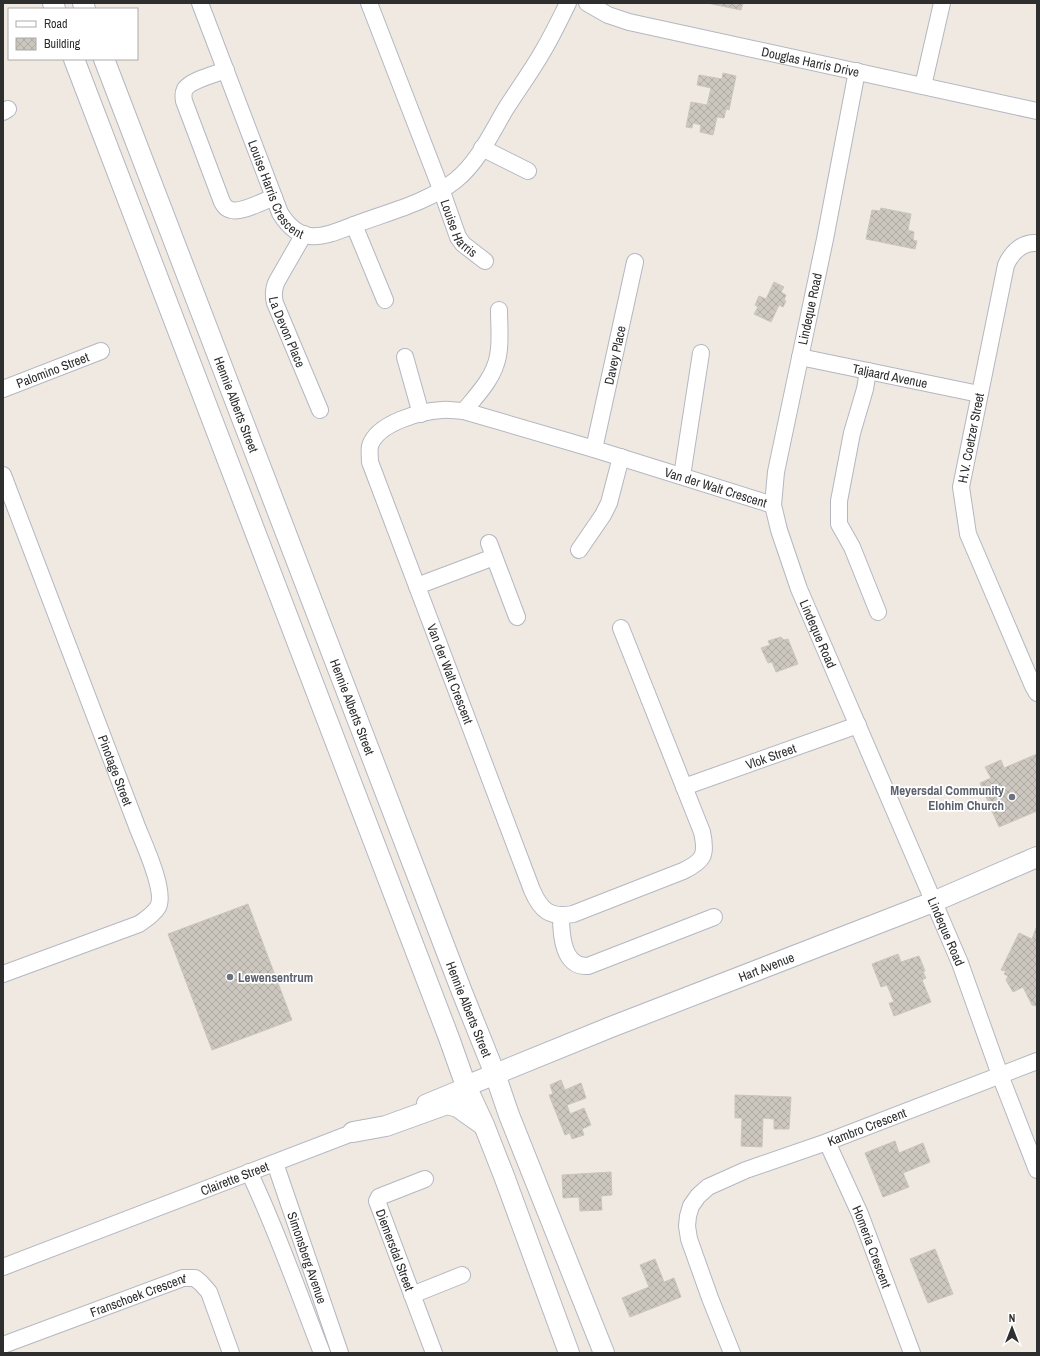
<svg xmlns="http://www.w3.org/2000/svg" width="1040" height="1356" viewBox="0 0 1040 1356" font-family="'Archivo Narrow',sans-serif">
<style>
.building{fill:url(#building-cross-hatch);stroke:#cbc5ba}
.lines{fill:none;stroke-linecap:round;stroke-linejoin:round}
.minor-casing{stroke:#b4b7c1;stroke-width:18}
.tertiary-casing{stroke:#b4b7c1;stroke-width:22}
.minor{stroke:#fff;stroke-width:16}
.tertiary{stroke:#fff;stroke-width:20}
.worship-dot{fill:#6b7280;stroke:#fff;stroke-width:1.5}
.labels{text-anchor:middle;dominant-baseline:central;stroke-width:3.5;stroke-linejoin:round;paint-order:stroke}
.street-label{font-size:13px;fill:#2e2e2e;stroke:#fff}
.worship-label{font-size:13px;font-weight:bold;fill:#5b616d;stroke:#fff;text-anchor:end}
</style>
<defs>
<pattern id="building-cross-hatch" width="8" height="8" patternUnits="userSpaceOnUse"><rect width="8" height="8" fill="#cbc7bf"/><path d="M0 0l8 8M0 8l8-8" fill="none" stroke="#afaba4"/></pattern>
</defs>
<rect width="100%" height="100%" fill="#efe9e1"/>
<g class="building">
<path d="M707 3H743L741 10Z"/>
<path d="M723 73 736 76 729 110 726 109 724 118 717 117 713 135 700 132 701 125 693 123 692 128 686 127 691 102 707 105 711 88 697 85 699 75 722 79Z"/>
<path d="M881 208 911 214 908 230 914 232 913 240 917 241 915 249 866 239 872 210 880 211Z"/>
<path d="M774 282 784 287 781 292 786 295 784 300 786 301 783 307 779 305 771 322 754 314 758 307 755 305 759 296 766 299Z"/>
<path d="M781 637 784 640 788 639 798 664 776 672 772 662 768 663 761 648 770 645 768 641Z"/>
<path d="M1037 754V811L999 827 980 783 991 778 985 767 1001 760 1004 768Z"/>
<path d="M248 904 292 1020 212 1050 168 934Z"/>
<path d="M1036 928H1037V1006L1032 1005 1023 987 1013 992 1006 980 1008 976 1004 974 1006 971 1001 970 1019 933 1032 939Z"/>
<path d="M898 954 901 962 919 956 925 971 923 972 926 978 922 980 931 1002 894 1016 889 1003 894 1002 887 985 881 987 872 964Z"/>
<path d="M561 1080 565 1090 581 1083 586 1098 567 1105 570 1114 584 1108 591 1125 582 1129 584 1135 572 1139 570 1133 565 1135 549 1095 553 1094 550 1085Z"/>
<path d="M735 1095 791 1097 789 1129H774V1119L763 1118 762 1147 741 1146 742 1118H735Z"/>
<path d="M895 1141 899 1153 923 1143 930 1162 903 1173 909 1187 883 1197 865 1153Z"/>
<path d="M611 1172 612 1195 601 1196 602 1210 580 1211 579 1197 563 1198 562 1175Z"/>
<path d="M935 1249 953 1294 928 1303 910 1259Z"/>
<path d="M655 1259 664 1282 674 1278 681 1297 630 1317 622 1298 649 1287 640 1265Z"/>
</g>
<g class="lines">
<g class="minor-casing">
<g id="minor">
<path id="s1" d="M200 3 280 213C301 247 323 237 354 225 388 212 427 203 456 180 478 162 491 134 505 110 517 91 531 72 543 51 552 36 560 19 568 3"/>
<path id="s2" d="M369 3 441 189 458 237 463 244 485 261"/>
<path id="s3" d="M587 3 608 15 629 22 1037 111"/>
<path d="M226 70C216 74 191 80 185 89 183 93 183 96 184 101L222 202C224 206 226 209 231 210 241 213 264 201 274 197"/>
<path id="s4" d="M857 71 825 239 776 472 773 505 779 530 799 589 960 963 1000 1075 1037 1170"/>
<path d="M923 86 942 3"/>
<path d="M3 112 8 109"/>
<path d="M482 148 528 171"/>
<path d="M354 225 385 300"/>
<path id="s5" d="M304 234 277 281C273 289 273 295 275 303L320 410"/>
<path d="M1037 243C1022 242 1012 252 1006 265L961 487 968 534 1033 686 1037 693"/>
<path d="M405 357 421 414"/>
<path id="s6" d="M800 357 979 394"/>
<path d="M868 371 865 389 852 433 839 501V524L852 547 878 612"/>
<path id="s7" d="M3 389 101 351"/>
<path d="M464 411C477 395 494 378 498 356 501 341 499 325 499 310"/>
<path id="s8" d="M594 449 635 262"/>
<path id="s9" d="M3 475 138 829C145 846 166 892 158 907 153 915 146 919 139 924L3 974"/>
<path d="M682 476 701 353"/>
<path d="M489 543 517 617"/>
<path d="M579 550 603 515 609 503 621 457"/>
<path d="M417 586 494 557"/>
<path id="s10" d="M621 628 702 832C707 855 704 861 683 871L573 914C550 918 541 911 532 890L370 462C370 457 369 450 370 446 377 423 421 411 442 410 449 409 457 411 464 411L594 449 773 505"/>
<path id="s11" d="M684 787 858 725"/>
<path d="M561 916C561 935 563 968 588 966L714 917"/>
<path d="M425 1103 466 1086"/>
<path id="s12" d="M827 1142 860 1214 912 1353"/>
<path id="s13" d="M275 1163 340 1353"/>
<path d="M249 1172C277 1230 298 1292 322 1353"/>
<path id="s14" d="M425 1179 379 1197 377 1201 434 1353"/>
<path id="s15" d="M3 1267 365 1128"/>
<path d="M412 1295 462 1275"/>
<path id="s16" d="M3 1345 183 1278H195L201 1283 209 1292 231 1353"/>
<path id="s17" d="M732 1353 710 1298 689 1239 687 1226 688 1216 691 1206 698 1196 708 1187 746 1170 827 1142 1037 1061"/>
</g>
</g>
<g class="tertiary-casing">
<g id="tertiary">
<path d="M53 3 55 9"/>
<path d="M83 3 85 9"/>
<path d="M74 59 449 1038 466 1086 484 1125 504 1176 569 1353"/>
<path id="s18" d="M104 59 462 992 495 1074 509 1115 604 1353"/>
<path id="s19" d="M466 1086 611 1027 933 902 1037 857"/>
<path d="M353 1132 386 1126 447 1104 458 1107 482 1124"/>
</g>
</g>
<use href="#minor" class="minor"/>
<use href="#tertiary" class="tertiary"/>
</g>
<g class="worship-dot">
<circle cx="1012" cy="797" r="4"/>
<circle cx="230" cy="977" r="4"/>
</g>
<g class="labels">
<g class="street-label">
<text stroke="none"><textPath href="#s3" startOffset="232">Douglas Harris Drive</textPath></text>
<text stroke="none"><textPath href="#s1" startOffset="202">Louise Harris Crescent</textPath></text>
<text stroke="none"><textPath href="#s2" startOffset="243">Louise Harris</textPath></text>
<text transform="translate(810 309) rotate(-78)">Lindeque Road</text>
<text stroke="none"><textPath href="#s5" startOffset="108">La Devon Place</textPath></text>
<text stroke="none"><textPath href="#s8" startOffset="96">Davey Place</textPath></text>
<text stroke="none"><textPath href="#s7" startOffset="53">Palomino Street</textPath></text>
<text stroke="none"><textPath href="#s6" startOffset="92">Taljaard Avenue</textPath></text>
<text stroke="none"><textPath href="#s18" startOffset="370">Hennie Alberts Street</textPath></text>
<text transform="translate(971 438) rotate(-79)">H.V. Coetzer Street</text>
<text stroke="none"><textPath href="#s10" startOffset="1283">Van der Walt Crescent</textPath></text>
<text stroke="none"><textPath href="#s4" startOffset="579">Lindeque Road</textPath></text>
<text transform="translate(450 674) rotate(69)">Van der Walt Crescent</text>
<text stroke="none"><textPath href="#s18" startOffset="694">Hennie Alberts Street</textPath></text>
<text stroke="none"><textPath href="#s11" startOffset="92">Vlok Street</textPath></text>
<text stroke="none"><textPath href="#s9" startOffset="316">Pinotage Street</textPath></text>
<text stroke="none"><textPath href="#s4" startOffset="903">Lindeque Road</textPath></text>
<text stroke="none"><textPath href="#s19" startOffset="323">Hart Avenue</textPath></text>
<text stroke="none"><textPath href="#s18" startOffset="1018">Hennie Alberts Street</textPath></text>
<text stroke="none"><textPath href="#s17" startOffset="351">Kambro Crescent</textPath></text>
<text stroke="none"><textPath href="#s15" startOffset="248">Clairette Street</textPath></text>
<text stroke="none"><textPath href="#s12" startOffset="114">Homeria Crescent</textPath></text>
<text stroke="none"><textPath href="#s14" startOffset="106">Diemersdal Street</textPath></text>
<text stroke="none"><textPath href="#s13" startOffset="100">Simonsberg Avenue</textPath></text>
<text stroke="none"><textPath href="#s16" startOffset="144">Franschoek Crescent</textPath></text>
</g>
<g class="worship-label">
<text x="1004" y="790">Meyersdal Community<tspan x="1004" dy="15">Elohim Church</tspan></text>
<text x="238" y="977" text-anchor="start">Lewensentrum</text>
</g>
</g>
<rect width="1040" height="1356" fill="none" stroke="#2e2e2e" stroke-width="8"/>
<rect x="8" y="8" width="130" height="52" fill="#ffffff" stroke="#ababab"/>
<rect x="16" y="21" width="20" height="6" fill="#ffffff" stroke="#ababab"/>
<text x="44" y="28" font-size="12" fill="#2e2e2e">Road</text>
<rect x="16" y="38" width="20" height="12" fill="url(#building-cross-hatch)" stroke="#ababab"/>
<text x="44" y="48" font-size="12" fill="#2e2e2e">Building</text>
<g transform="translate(1012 1328)" stroke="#ffffff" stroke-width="3" paint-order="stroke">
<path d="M0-3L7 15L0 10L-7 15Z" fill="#2e2e2e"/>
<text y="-6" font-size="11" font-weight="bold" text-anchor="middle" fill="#2e2e2e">N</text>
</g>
</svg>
